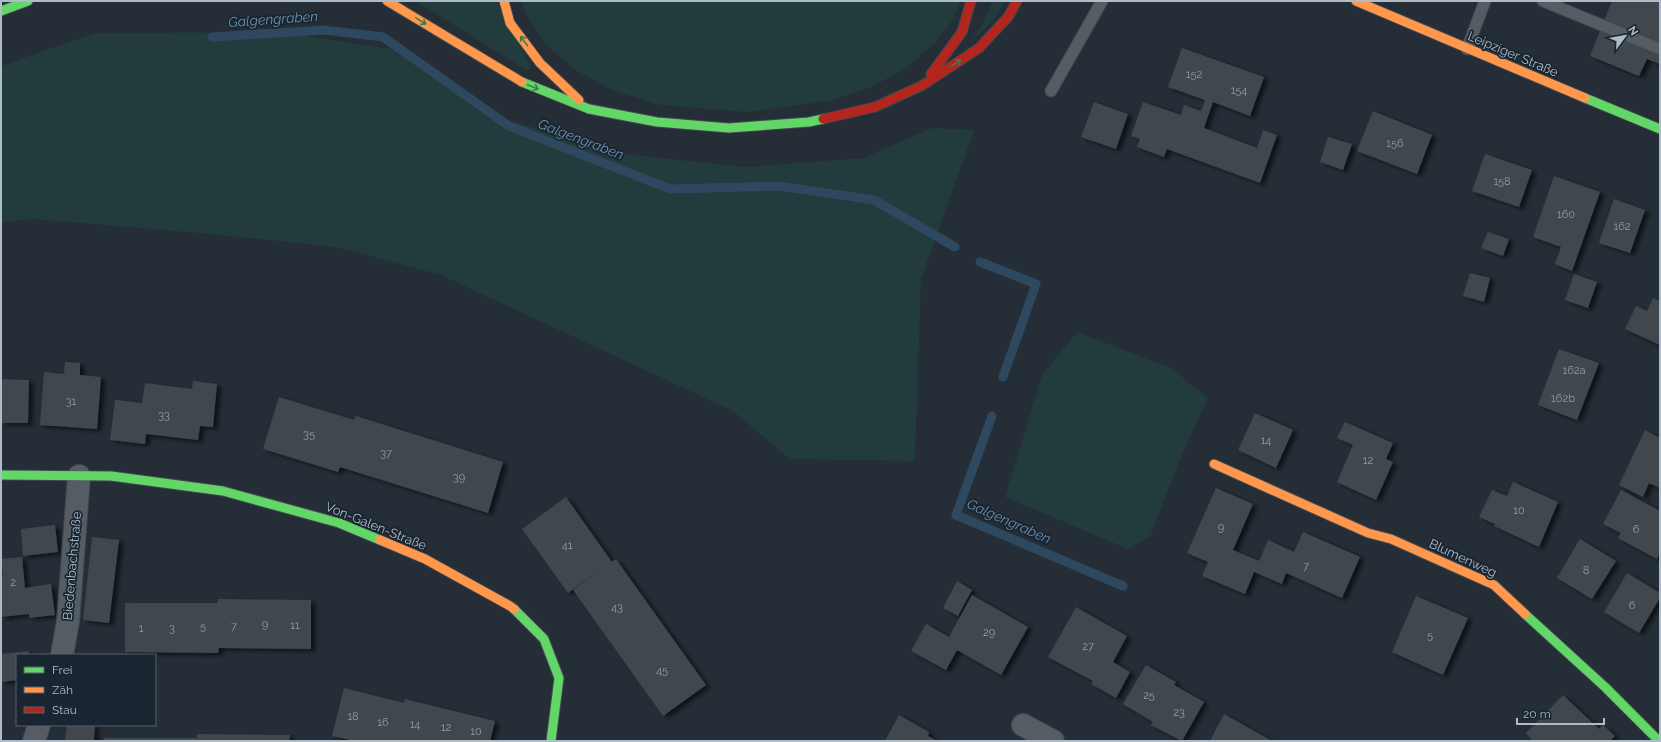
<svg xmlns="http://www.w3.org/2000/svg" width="1661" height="742" viewBox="0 0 1661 742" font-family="Raleway,sans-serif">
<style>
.green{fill:#223b3c}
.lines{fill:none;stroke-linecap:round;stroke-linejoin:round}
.stream{stroke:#2e485f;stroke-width:9}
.building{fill:#40474e;filter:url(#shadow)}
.lane-casing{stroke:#42484e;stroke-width:13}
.street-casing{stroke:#42484e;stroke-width:24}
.fast-casing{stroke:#42484e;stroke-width:11}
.slow-casing{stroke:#42484e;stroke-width:11}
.jam-casing{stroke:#42484e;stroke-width:11}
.lane{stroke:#565c64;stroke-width:11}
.street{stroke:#565c64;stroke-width:22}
.fast{stroke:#63d668;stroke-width:9}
.slow{stroke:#ff974d;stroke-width:9}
.jam{stroke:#b3261e;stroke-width:9}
.oneway{stroke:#3e7e4c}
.labels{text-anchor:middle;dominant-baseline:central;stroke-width:3.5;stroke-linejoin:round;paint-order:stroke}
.number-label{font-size:11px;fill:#929eaa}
.street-label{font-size:13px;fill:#aebbc8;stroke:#192531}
.water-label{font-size:14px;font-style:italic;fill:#6b91af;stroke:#192531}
</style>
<defs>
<filter id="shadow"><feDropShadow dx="4.5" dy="2.5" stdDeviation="2" flood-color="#0009"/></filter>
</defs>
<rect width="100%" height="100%" fill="#252e36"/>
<g class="green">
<path d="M415 1H497L532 68 526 70Z"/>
<path d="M521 1H961L954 18 936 42 905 69 869 88 830 101 746 112 660 105 614 91 574 69 546 45 525 13Z"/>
<path d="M993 1H1006L991 23 969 44 981 26Z"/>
<path d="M279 32 391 49 507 120 623 154 746 167 863 158 932 128 974 130 921 279 915 461 790 459 733 411 441 275 336 247 210 234 34 219 1 222V66L95 33Z"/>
<path d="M1077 332 1171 368 1208 398 1180 459 1150 537 1128 549 1005 497 1042 375Z"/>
</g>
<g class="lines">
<g class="stream">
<path d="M212 37 324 30 383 37 509 126 670 189 779 186 874 200 955 247"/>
<path d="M980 262 1036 284 1003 377"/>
<path d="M992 416 956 515 1123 586"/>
</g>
</g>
<g class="building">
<path d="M1612 1H1660V64L1647 59 1639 76 1590 56Z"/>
<path d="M1182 48 1264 77 1250 116 1213 102 1204 128 1257 148 1263 130 1277 135 1260 183 1167 149 1164 157 1137 147 1140 139 1131 136 1143 102 1181 115 1184 105 1201 111 1205 100 1168 87Z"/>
<path d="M1094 102 1128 114 1116 149 1081 137Z"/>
<path d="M1373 111 1432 135 1417 174 1357 151Z"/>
<path d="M1328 137 1352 144 1343 170 1320 162Z"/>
<path d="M1485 154 1532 170 1519 207 1472 191Z"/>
<path d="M1554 176 1600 192 1572 271 1555 264 1561 247 1533 237Z"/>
<path d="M1614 199 1645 210 1630 253 1599 243Z"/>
<path d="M1488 232 1509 239 1503 256 1481 248Z"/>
<path d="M1470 273 1490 278 1484 302 1463 296Z"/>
<path d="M1574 274 1597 282 1588 308 1565 300Z"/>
<path d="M1653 298 1660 301V345L1625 329 1636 306 1647 311Z"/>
<path d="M1559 349 1599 363 1577 420 1538 405Z"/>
<path d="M65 362 80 363V375L101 377 97 429 40 425 44 372 64 374Z"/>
<path d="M1 379 29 380 28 423H1Z"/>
<path d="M193 381 217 384 213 427 200 426 198 440 146 434 145 444 110 440 115 400 142 403 145 383 192 389Z"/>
<path d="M279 397 354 420 356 416 503 462 488 513 340 467 338 472 263 449Z"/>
<path d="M1255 413 1293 430 1276 468 1238 450Z"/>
<path d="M1345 422 1393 443 1386 459 1393 462 1376 500 1337 482 1353 445 1337 438Z"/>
<path d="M1645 430 1660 438V488L1649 483 1643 497 1619 485Z"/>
<path d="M1513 482 1558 502 1539 547 1494 526 1495 524 1479 517 1492 490 1507 496Z"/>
<path d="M1216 488 1253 504 1233 550 1259 561 1268 540 1294 552 1303 532 1360 557 1342 598 1286 573 1282 584 1254 572 1245 594 1202 576 1208 562 1187 553Z"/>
<path d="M1621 490 1660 511V553L1657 559 1618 538 1621 533 1603 524Z"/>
<path d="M566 497 612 562 616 559 706 685 663 716 573 590 604 567 568 593 522 529Z"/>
<path d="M55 525 58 552 23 556 21 529Z"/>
<path d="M92 537 119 540 109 623 83 620Z"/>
<path d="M1580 539 1616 561 1592 599 1557 578Z"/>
<path d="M22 557 25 588 51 584 55 615 29 618V614L1 617V576H3L1 559Z"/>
<path d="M1627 573 1660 593V598L1639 633 1604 612Z"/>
<path d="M957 581 972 590 958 616 943 608Z"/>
<path d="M972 595 1028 627 1001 675 957 650 946 670 911 651 926 624 949 637Z"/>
<path d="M1416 596 1468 618 1443 675 1392 652Z"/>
<path d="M218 599 311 600V649L219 648 218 653 125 652V603H218Z"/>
<path d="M1076 607 1127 636 1113 662 1130 672 1116 698 1091 684 1093 681 1048 657Z"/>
<path d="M29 651V655H17V680L1 682V654Z"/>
<path d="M1146 665 1176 682 1174 685 1204 702 1182 741 1151 725 1153 722 1123 704Z"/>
<path d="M344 688 404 703 405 699 495 721 490 741H355L332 736Z"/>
<path d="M1563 695 1599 729 1603 725 1615 736 1610 741H1533L1526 733Z"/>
<path d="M1224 714 1272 741H1210Z"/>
<path d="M899 715 929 732 928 736 937 741H885Z"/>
<path d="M67 725H95L94 741H65Z"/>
<path d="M197 734 290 735 289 741H104V738H197Z"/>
</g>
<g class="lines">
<g class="lane-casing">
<g id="lane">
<path d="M1543 1 1660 49"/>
<path d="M1467 49 1485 1"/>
<path d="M1051 91 1102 1"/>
</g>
</g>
<g class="street-casing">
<g id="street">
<path d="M62 655 68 621 79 476"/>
<path d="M1023 725 1053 741"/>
<path d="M34 741 39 725"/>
</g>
</g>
<g class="fast-casing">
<g id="fast">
<path d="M1 11 28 1"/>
<path d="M522 82 589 109 657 122 729 128 809 122 823 119"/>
<path d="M1585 98 1660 129"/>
<path d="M1 475 111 476 223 491 339 523 380 540"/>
<path d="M514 609 544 639 559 678 551 741"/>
<path d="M1525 614 1605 687 1659 741"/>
</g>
</g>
<g class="slow-casing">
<g id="slow">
<path d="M387 1 522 82"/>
<path d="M504 1 510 23 540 63 579 100"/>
<path d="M1356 1 1585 98"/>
<path d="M1214 464 1368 533 1391 539 1494 585 1525 614"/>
<path d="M380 540 425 559 510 606 514 609"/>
</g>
</g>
<g class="jam-casing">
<g id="jam">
<path d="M931 74 962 32 971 1"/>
<path d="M823 119 875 107 923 85 979 48 1008 17 1017 1"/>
</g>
</g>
<use href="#lane" class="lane"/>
<use href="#street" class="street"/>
<use href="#fast" class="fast"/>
<use href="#slow" class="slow"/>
<use href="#jam" class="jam"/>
</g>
<defs><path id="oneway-shaft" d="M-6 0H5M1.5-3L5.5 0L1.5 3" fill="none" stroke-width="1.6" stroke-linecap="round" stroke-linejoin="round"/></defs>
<g class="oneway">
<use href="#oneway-shaft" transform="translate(421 21) rotate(31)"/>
<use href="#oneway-shaft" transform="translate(524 41) rotate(-126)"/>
<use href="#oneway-shaft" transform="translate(956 63) rotate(-34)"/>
<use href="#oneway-shaft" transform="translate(533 87) rotate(22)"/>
</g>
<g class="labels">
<g class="number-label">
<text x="1194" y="74">152</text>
<text x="1239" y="90">154</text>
<text x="1395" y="143">156</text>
<text x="1502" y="181">158</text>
<text x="1566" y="214">160</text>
<text x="1622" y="226">162</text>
<text x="1574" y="370">162a</text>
<text x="1563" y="398">162b</text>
<text x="71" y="401">31</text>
<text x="164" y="415">33</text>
<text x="309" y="434">35</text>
<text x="1266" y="440">14</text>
<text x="386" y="453">37</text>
<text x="1368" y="460">12</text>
<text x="459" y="477">39</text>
<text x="1519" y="510">10</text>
<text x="1221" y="527">9</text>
<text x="1636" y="529">6</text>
<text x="567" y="545">41</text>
<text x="1306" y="566">7</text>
<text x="1586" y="570">8</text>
<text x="13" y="582">2</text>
<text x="1632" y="605">6</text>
<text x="617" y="607">43</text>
<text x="265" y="624">9</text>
<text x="295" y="625">11</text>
<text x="203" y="626">5</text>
<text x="234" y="626">7</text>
<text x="141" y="628">1</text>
<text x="172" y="628">3</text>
<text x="989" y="632">29</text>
<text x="1430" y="635">5</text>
<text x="1088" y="646">27</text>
<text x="662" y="670">45</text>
<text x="1149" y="695">25</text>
<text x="1179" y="712">23</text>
<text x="353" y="716">18</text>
<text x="383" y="722">16</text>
<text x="415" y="724">14</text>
<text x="446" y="727">12</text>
<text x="476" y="731">10</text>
</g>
<g class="street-label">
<text transform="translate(1513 54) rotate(23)">Leipziger Straße</text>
<text transform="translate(376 526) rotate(22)">Von-Galen-Straße</text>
<text transform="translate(1463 558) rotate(25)">Blumenweg</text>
<text transform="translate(72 566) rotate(-85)">Biedenbachstraße</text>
</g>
<g class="water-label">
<text transform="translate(273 19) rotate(-4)">Galgengraben</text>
<text transform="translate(581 139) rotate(21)">Galgengraben</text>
<text transform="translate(1009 521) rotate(24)">Galgengraben</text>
</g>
</g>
<rect width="1661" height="742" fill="none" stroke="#aebbc8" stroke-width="4"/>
<rect x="16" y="654" width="140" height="72" fill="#192531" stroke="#55616d"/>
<rect x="24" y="667" width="20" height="6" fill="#63d668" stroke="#55616d"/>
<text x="52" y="674" font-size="12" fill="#aebbc8">Frei</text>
<rect x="24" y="687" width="20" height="6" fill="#ff974d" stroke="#55616d"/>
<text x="52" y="694" font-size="12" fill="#aebbc8">Zäh</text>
<rect x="24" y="707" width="20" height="6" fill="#b3261e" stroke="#55616d"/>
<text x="52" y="714" font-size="12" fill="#aebbc8">Stau</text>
<g transform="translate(1625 36) rotate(58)" stroke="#192531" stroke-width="3" paint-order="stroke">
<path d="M0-3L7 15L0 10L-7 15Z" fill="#aebbc8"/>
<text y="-6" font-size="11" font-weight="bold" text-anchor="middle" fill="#aebbc8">N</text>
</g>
<path d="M1517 718v6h87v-6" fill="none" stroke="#aebbc8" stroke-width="2"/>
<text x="1523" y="718" font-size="12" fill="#aebbc8" stroke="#192531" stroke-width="3" paint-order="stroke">20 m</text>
</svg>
